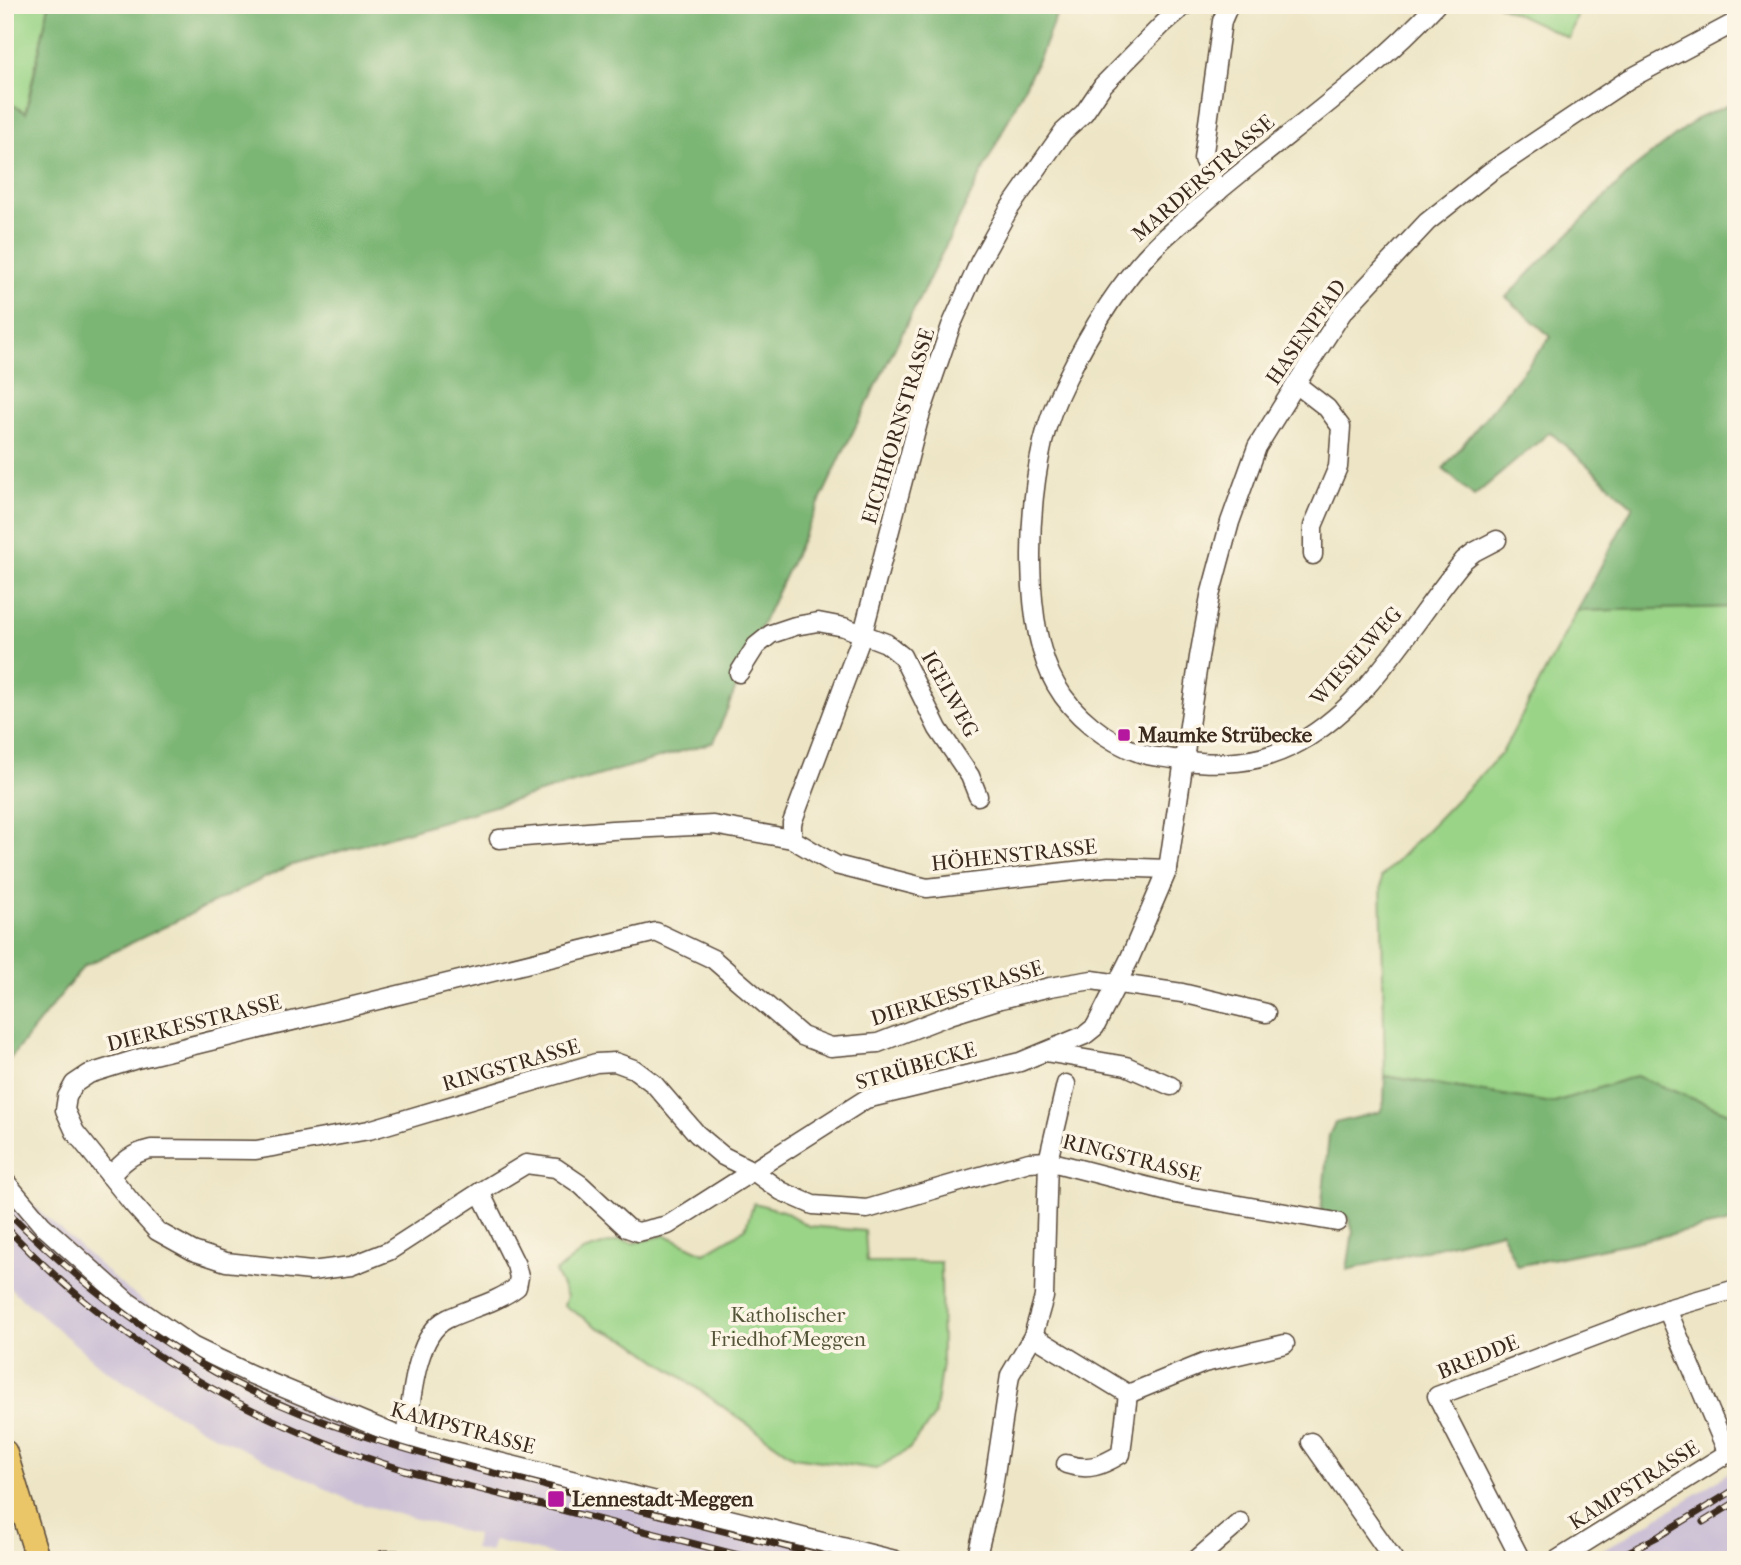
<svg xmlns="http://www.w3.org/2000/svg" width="1741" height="1565" viewBox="0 0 1741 1565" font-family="'IM FELL French Canon',serif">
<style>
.industrial{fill:#cbbfd5}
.green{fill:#9ad487;stroke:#6a7f52;stroke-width:2}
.forest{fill:#7bb674;stroke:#5b7049;stroke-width:2}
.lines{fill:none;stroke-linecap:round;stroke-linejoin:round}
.minor-casing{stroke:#564637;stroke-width:21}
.major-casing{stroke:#564637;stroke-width:26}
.minor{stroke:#fff;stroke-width:18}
.major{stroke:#ebc669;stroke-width:23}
.rail-casing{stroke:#3b2a1e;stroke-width:7}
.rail{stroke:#fcf5e5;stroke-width:4.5;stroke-dasharray:13;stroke-linecap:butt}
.poi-dot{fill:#b5179e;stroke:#fcf5e5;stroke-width:2.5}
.labels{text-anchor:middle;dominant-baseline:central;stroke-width:7;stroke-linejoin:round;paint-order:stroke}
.street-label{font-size:21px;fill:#3b2a1e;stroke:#fcf5e5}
.poi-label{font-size:21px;font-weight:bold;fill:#3b2a1e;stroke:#fcf5e5;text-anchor:start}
.park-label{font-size:21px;fill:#535438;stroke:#fcf5e5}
</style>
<rect width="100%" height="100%" fill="#fcf5e5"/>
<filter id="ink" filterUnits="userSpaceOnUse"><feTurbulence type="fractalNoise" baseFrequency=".0143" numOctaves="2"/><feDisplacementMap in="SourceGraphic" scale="14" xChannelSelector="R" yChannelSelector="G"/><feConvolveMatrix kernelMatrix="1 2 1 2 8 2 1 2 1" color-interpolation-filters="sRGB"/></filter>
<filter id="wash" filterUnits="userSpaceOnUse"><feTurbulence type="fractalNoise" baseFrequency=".00686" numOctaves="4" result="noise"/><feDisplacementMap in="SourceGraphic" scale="28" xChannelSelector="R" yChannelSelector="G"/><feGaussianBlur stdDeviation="1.57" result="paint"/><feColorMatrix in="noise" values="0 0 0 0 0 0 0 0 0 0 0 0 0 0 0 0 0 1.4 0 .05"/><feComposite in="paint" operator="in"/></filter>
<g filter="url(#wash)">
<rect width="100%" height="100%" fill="#ede5c5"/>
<g class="industrial">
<path d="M5 1180 125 1288 203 1344 413 1436 888 1560H572L494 1540 490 1552 474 1549 476 1535 353 1502 201 1429 105 1370 11 1289 5 1284Z"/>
<path d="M1736 1467V1551L1719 1560H1587L1703 1490Z"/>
</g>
<g class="green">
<path d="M5 5H49L25 113 5 100Z"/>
<path d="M1498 5H1581L1569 38Z"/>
<path d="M1736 607V1116L1636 1076 1552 1103 1385 1076 1381 877 1502 753 1577 611Z"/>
<path d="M754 1203 783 1211 809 1226 865 1231 867 1262H941L942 1364 934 1417 909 1449 876 1469 794 1457 630 1341 599 1328 564 1305 567 1296 555 1272 583 1251 619 1240 634 1243 666 1235 704 1253 745 1229Z"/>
</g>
<g class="forest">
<path d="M49 5H1060L1041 54 845 448 758 633 714 742 289 866 84 966 5 1065V100L26 113Z"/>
<path d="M1736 102V607L1577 611 1633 506 1550 432 1474 496 1443 469 1551 337 1506 297 1635 167 1698 118Z"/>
<path d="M1385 1076 1552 1103 1636 1076 1736 1116V1221L1517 1266 1501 1231 1347 1270 1353 1231 1348 1217 1321 1211 1329 1135 1335 1123 1380 1112 1384 1102Z"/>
</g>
</g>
<g filter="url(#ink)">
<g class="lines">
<g class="minor-casing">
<g id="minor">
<path d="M1436 5C1366 81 1278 139 1201 206 1186 220 1169 232 1155 247 1119 283 1089 333 1067 378 1057 398 1048 420 1043 442 1028 507 1022 626 1056 685 1073 715 1107 742 1140 753 1150 757 1162 757 1173 759 1218 766 1260 765 1300 742 1372 701 1412 622 1464 560L1474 552 1497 540"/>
<path d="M1218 192 1203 159 1222 21 1228 7"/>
<path d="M1296 384 1327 408 1341 427 1338 467 1313 526V555"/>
<path d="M739 673 756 646 771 634 795 626 818 622 844 627 886 643 902 656 938 729 970 776 978 796"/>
<path d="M499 839 612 830 713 825 792 839 836 865 927 888 1109 867 1168 869"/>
<path d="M792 839V823L863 633 919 419 951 326 980 261 1009 209 1063 132 1084 113 1103 85 1163 24 1185 5"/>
<path d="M1045 1052 1126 1066 1171 1086"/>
<path d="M110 1176C123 1162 132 1153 151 1149L256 1150 369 1130 596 1063 615 1062 634 1069 654 1084 697 1134 723 1156 753 1171 781 1191 813 1205 867 1209 1029 1162 1048 1161 1176 1194 1337 1222"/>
<path d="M5 1181 42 1225 128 1302 192 1346 250 1374 406 1439 895 1560"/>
<path d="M480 1192 526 1164 556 1168 581 1185 627 1228 638 1232 668 1225 866 1099 1020 1062 1085 1035 1095 1027 1129 960 1168 869 1199 657 1210 596 1230 522 1257 447 1296 384 1342 313 1427 222 1490 172 1629 79 1736 22"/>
<path d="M1667 1309 1728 1454"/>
<path d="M1033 1336 1128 1394 1121 1454C1101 1466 1089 1471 1066 1464"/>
<path d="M1128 1394 1204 1363 1285 1344"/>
<path d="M406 1439C411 1406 414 1335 447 1319 470 1308 496 1303 517 1287L519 1277 516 1265 480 1192 389 1251 351 1266 311 1271 226 1262 193 1251 157 1231 132 1203 75 1132 65 1110 67 1097 74 1084 89 1074 137 1059 656 932 713 959 802 1036 831 1047 878 1043 950 1015 1001 999 1050 987 1092 980 1182 993 1266 1013"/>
<path d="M1311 1442 1394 1560"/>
<path d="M384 1560H397"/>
<path d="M976 1560 992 1494 1010 1375 1033 1336 1044 1297 1048 1161 1066 1084"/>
<path d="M1196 1560 1240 1522"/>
<path d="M1521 1560 1437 1396 1667 1309 1736 1289"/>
<path d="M1557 1560 1736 1448"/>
</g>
</g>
<g class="major-casing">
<path id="major" d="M5 1452 38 1560"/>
</g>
<use href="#minor" class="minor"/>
<use href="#major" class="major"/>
<g class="rail-casing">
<g id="rail">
<path d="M5 1209C64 1268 127 1320 199 1363 306 1427 426 1456 546 1486 643 1511 741 1535 838 1560"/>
<path d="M5 1226C114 1343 252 1424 404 1470L758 1560"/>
<path d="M1703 1522 1736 1502"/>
<path d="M1612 1560 1659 1536 1736 1489"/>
</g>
</g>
<use href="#rail" class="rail"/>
</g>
</g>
<g class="poi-dot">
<rect x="1117" y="728" width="14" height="14" rx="3.5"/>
<rect x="547" y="1490" width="18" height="18" rx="3.5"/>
</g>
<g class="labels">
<g class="street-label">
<text transform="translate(1203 178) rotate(-41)">MARDERSTRASSE</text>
<text transform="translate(1306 332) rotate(-55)">HASENPFAD</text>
<text transform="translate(898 426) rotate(-73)">EICHHORNSTRASSE</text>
<text transform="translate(1356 656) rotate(-48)">WIESELWEG</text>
<text transform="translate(950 694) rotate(61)">IGELWEG</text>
<text transform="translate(1014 855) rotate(-6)">HÖHENSTRASSE</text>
<text transform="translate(957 993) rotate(-17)">DIERKESSTRASSE</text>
<text transform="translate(194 1023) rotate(-14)">DIERKESSTRASSE</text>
<text transform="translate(511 1065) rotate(-16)">RINGSTRASSE</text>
<text transform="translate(916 1066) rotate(-16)">STRÜBECKE</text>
<text transform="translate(1132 1158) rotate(14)">RINGSTRASSE</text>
<text transform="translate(1478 1357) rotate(-22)">BREDDE</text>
<text transform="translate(463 1428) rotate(15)">KAMPSTRASSE</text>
<text transform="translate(1634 1485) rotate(-32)">KAMPSTRASSE</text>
</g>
<g class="poi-label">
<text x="1138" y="735">Maumke Strübecke</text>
<text x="572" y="1499">Lennestadt-Meggen</text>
</g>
<g class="park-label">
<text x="788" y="1315">Katholischer<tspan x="788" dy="24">Friedhof Meggen</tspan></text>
</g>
</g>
<rect width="1741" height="1565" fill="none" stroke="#fcf5e5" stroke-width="28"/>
</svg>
